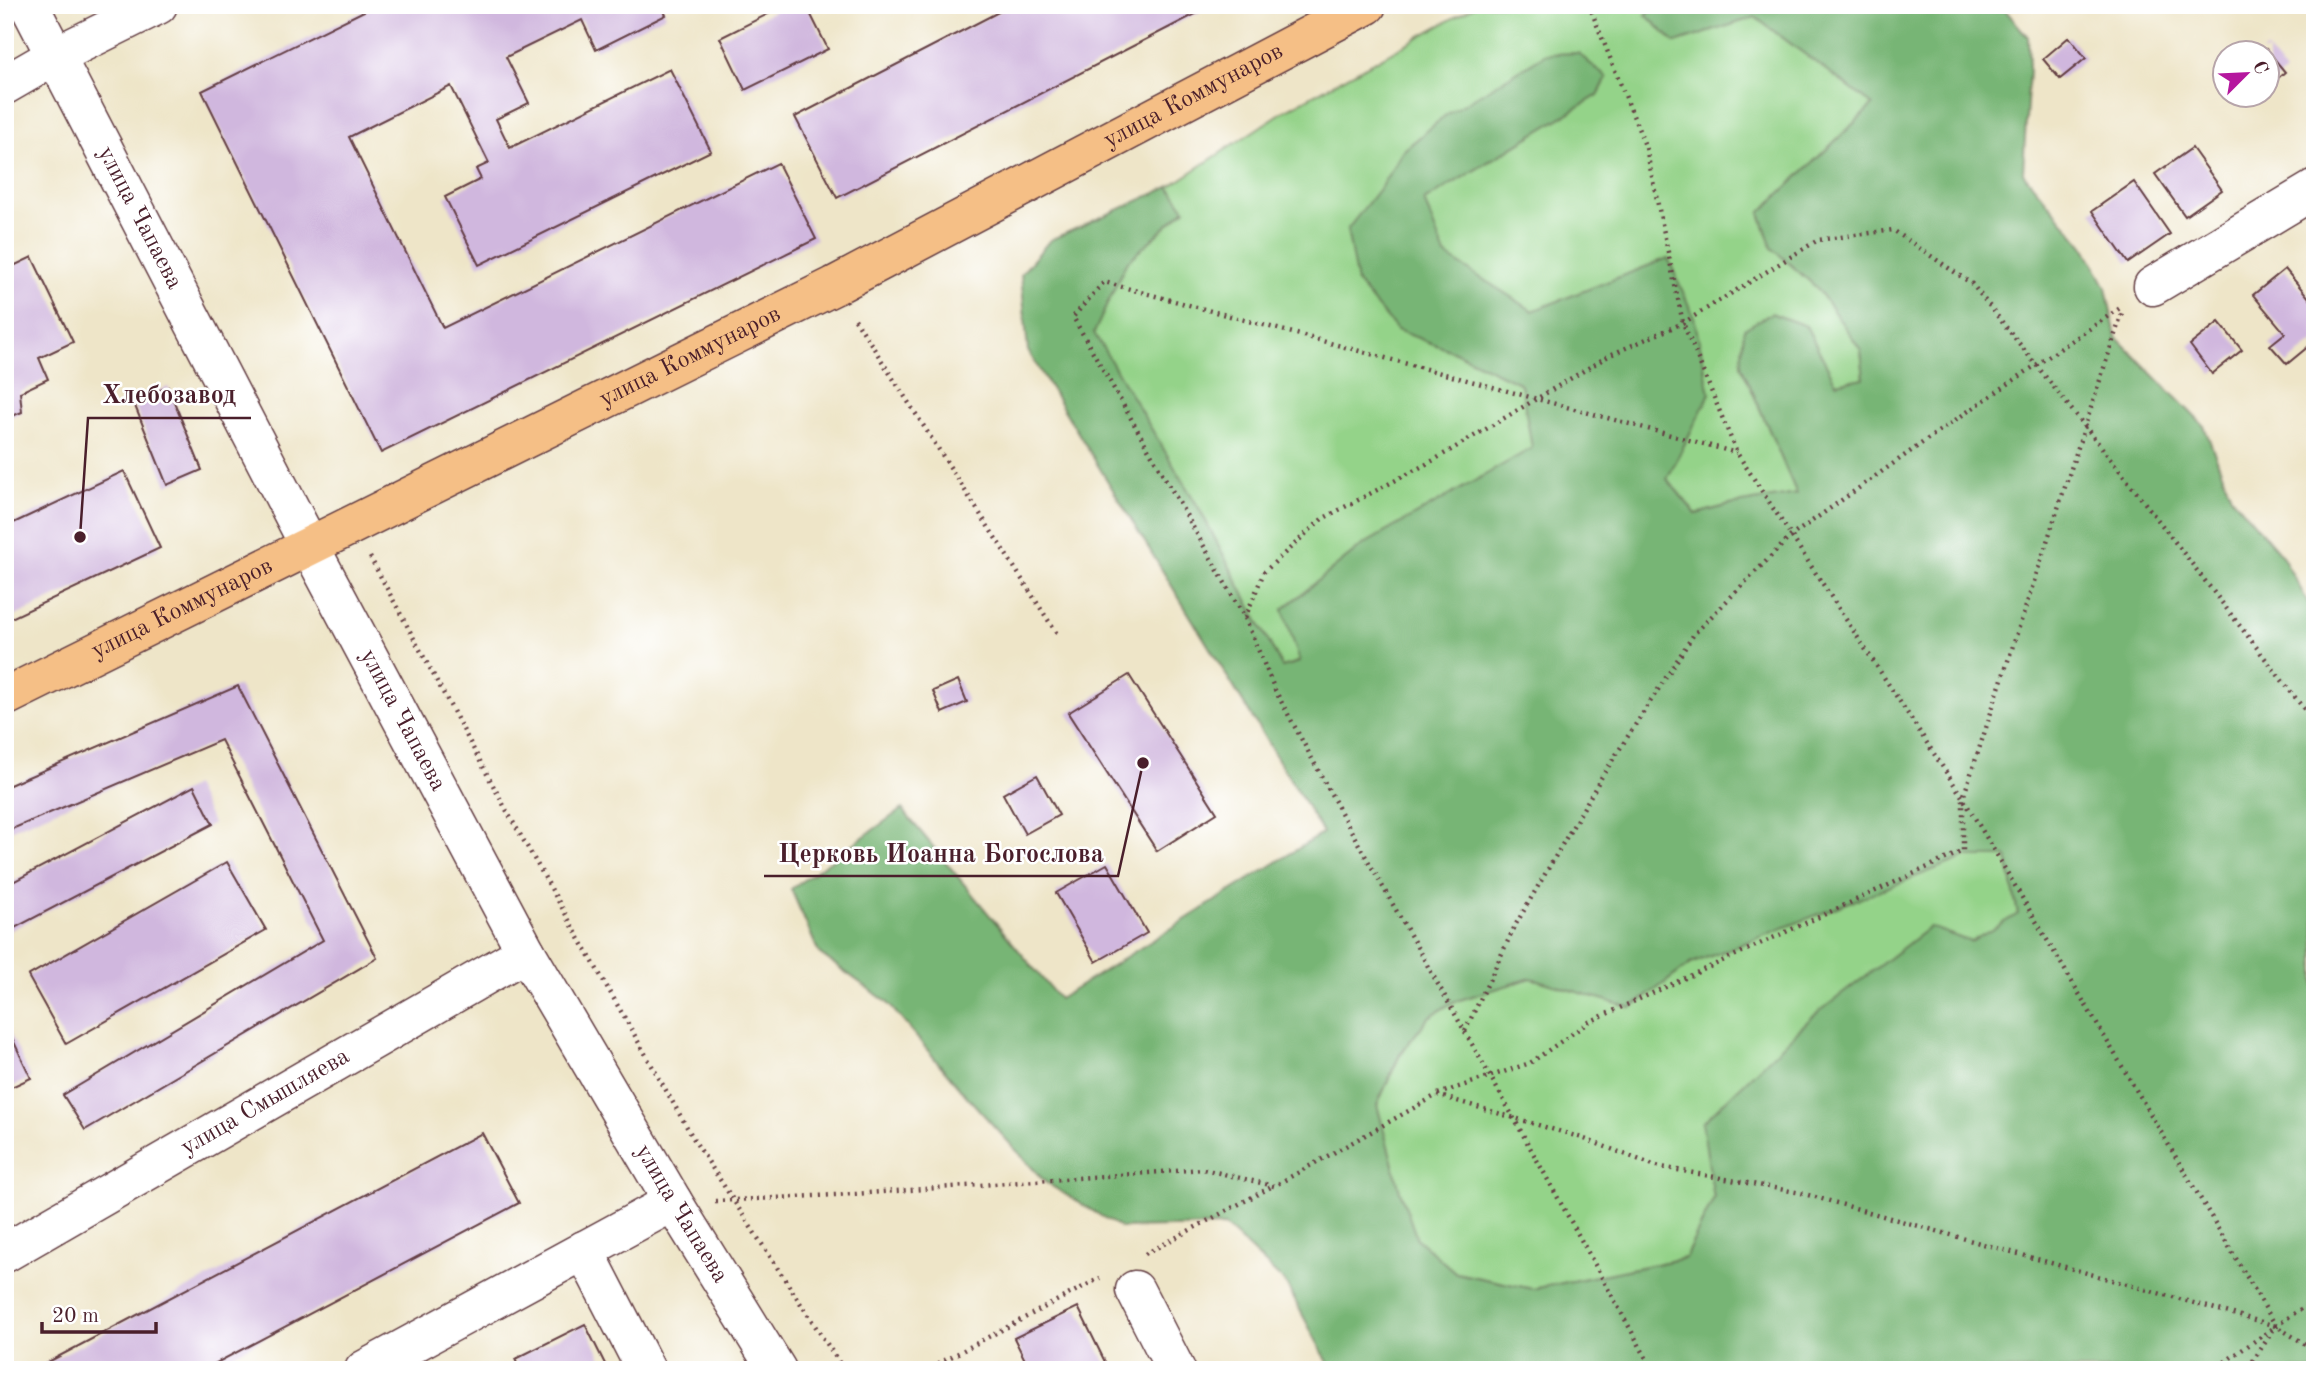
<svg xmlns="http://www.w3.org/2000/svg" width="2320" height="1375" viewBox="0 0 2320 1375" font-family="'Old Standard TT',serif">
<style>
.green{fill:#94d389;stroke:#6f795a;stroke-width:2}
.forest{fill:#77b575;stroke:#606a50;stroke-width:2;fill-rule:evenodd}
.building{fill:#d0b7de}
.lines{fill:none;stroke-linecap:round;stroke-linejoin:round}
.minor-casing{stroke:#633d43;stroke-width:41}
.major-casing{stroke:#633d43;stroke-width:41}
.path{stroke:#633d43;stroke-width:4.5;stroke-dasharray:2 5;stroke-linecap:butt}
.minor{stroke:#fff;stroke-width:38}
.major{stroke:#f5bf86;stroke-width:38}
.labels{text-anchor:middle;dominant-baseline:central;stroke-width:5;stroke-linejoin:round;paint-order:stroke}
.street-label{font-size:24px;fill:#4a1f2b;stroke:#fff}
.leader{fill:none;stroke:#4a1f2b;stroke-width:2.5}
.callout-dot{fill:#4a1f2b;stroke:#fff;stroke-width:2.5}
.callout-label{font-size:26px;text-anchor:middle;font-weight:bold;fill:#4a1f2b;stroke:#fff;stroke-width:5;stroke-linejoin:round;paint-order:stroke}
</style>
<rect width="100%" height="100%" fill="#fff"/>
<filter id="ink" filterUnits="userSpaceOnUse"><feTurbulence type="fractalNoise" baseFrequency=".0143" numOctaves="2"/><feDisplacementMap in="SourceGraphic" scale="14" xChannelSelector="R" yChannelSelector="G"/><feConvolveMatrix kernelMatrix="1 2 1 2 8 2 1 2 1" color-interpolation-filters="sRGB"/></filter>
<filter id="wash" filterUnits="userSpaceOnUse"><feTurbulence type="fractalNoise" baseFrequency=".00686" numOctaves="4" result="noise"/><feDisplacementMap in="SourceGraphic" scale="28" xChannelSelector="R" yChannelSelector="G"/><feGaussianBlur stdDeviation="1.57" result="paint"/><feColorMatrix in="noise" values="0 0 0 0 0 0 0 0 0 0 0 0 0 0 0 0 0 1.4 0 .05"/><feComposite in="paint" operator="in"/></filter>
<g filter="url(#wash)">
<rect width="100%" height="100%" fill="#eee5c8"/>
<g class="green">
<path d="M1477 5H1655L1646 15 1675 43 1755 17 1873 105 1760 213 1772 248 1817 288 1861 350 1864 378 1835 383 1806 326 1771 313 1741 365 1797 494 1730 505 1696 514 1667 479 1710 393 1668 258 1533 311 1444 255 1424 201 1598 95 1607 78 1491 89 1446 115 1403 151 1382 185 1397 330 1455 352 1521 384 1533 448 1363 545 1283 609 1301 661 1282 667 1200 510 1093 333 1126 263 1185 209 1169 187 1284 111Z"/>
<path d="M1966 857H2007L2018 914 1971 942 1703 1123 1714 1198 1685 1258 1533 1289 1456 1273 1417 1240 1400 1191 1377 1105 1400 1055 1429 1017 1453 1002 1531 978 1631 1008 1690 964Z"/>
</g>
<path class="forest" d="M1655 5H2001L2028 37 2029 68 2023 173 2084 246 2106 287 2116 337 2204 426 2231 496 2283 557 2315 615V1370H1332L1285 1282 1225 1226 1121 1228 1045 1182 963 1092 887 1002 819 953 791 889 902 809 1059 999 1323 833 1028 351 1021 274 1050 240 1169 187 1185 209 1126 263 1094 333 1200 510 1282 667 1300 662 1283 609 1363 545 1532 448 1521 384 1455 352 1397 330 1357 283 1347 230 1382 185 1403 151 1446 115 1546 54 1578 53 1607 78 1598 95 1424 201 1445 255 1533 311 1668 258 1694 317 1710 393 1667 479 1696 514 1730 505 1797 494 1741 365 1744 329 1771 313 1806 326 1836 383 1864 378 1861 350 1817 288 1772 248 1760 213 1873 105 1755 17 1675 43 1646 15ZM1966 857H2007L2018 914 1971 942 1930 927 1811 1018 1702 1123 1714 1198 1685 1258 1533 1289 1456 1273 1417 1239 1400 1191 1377 1105 1400 1054 1429 1017 1453 1002 1531 978 1631 1008 1690 964Z"/>
<g id="blocks">
<g class="building">
<path d="M376 5H661L666 15 596 50 582 20 506 57 529 103 496 119 510 148 670 69 711 151 479 265 445 197 481 179 476 169 489 163 451 86 349 137 443 328 778 163 816 239 381 453 202 91Z"/>
<path d="M786 5H806L828 49 745 90 720 38Z"/>
<path d="M1012 5H1213L837 198 795 117Z"/>
<path d="M2069 37 2086 58 2060 79 2043 59Z"/>
<path d="M2266 49 2285 72 2268 87V52H2261Z"/>
<path d="M2192 148 2222 190 2185 216 2155 174Z"/>
<path d="M2134 182 2170 234 2128 263 2092 211Z"/>
<path d="M32 257 73 342 39 358 48 379 20 392 22 412 5 419V270Z"/>
<path d="M2285 269 2315 305V341L2287 364 2270 345 2285 333 2253 295Z"/>
<path d="M2219 322 2242 350 2212 374 2190 345Z"/>
<path d="M168 387 202 470 167 485 133 401Z"/>
<path d="M124 471 160 548 5 621V527Z"/>
<path d="M1129 675 1217 813 1157 851 1068 713Z"/>
<path d="M958 680 967 702 942 713 933 691Z"/>
<path d="M238 686 377 958 85 1130 63 1095 323 940 221 740 5 832V787Z"/>
<path d="M1037 775 1059 815 1025 834 1003 794Z"/>
<path d="M194 786 213 824 9 931 5 923V886Z"/>
<path d="M227 862 266 930 66 1044 28 976Z"/>
<path d="M1107 864 1147 933 1096 962 1056 893Z"/>
<path d="M5 1023 31 1078 5 1090Z"/>
<path d="M482 1133 519 1203 203 1370H33Z"/>
<path d="M1078 1307 1109 1370H1030L1014 1338Z"/>
<path d="M585 1324 608 1370H520L515 1359Z"/>
</g>
</g>
</g>
<g filter="url(#ink)">
<use href="#blocks" fill-opacity="0" stroke="#633d43" stroke-width="2"/>
<g class="lines">
<g class="minor-casing">
<g id="minor">
<path id="s1" d="M29 5 310 547 526 952 673 1202 777 1370"/>
<path d="M5 85 57 55 158 5"/>
<path d="M2153 286 2315 189"/>
<path d="M584 1250 646 1370"/>
<path id="s2" d="M5 1253 526 952"/>
<path d="M1135 1290 1176 1370"/>
<path d="M364 1370 673 1202"/>
</g>
</g>
<g class="major-casing">
<g id="major">
<path id="s3" d="M5 697 834 286 1367 5"/>
</g>
</g>
<g class="path">
<path d="M1589 5 1646 148 1683 323 1737 453 1963 798 2276 1326 2247 1370"/>
<path d="M855 319 1059 637"/>
<path d="M370 557 508 813 696 1143 844 1370"/>
<path d="M1245 618 1264 572 1322 519 1434 460 1610 355 1683 323 1818 240 1893 230 1972 284 2110 458 2315 723"/>
<path d="M1465 1031 1516 924 1601 778 1694 634 1791 536 1942 429 2123 306"/>
<path d="M1438 1094 1530 1063 1589 1022 1963 851V798L2123 310"/>
<path d="M715 1201 855 1194 1203 1169 1274 1186 1437 1095 1582 1138 1656 1166 1801 1193 2276 1326 2315 1350"/>
<path d="M1145 1254 1273 1186"/>
<path d="M926 1370 1100 1278"/>
<path d="M1653 1370 1511 1113 1345 820 1275 690 1245 618 1073 317 1104 282 1737 453"/>
<path d="M2213 1370 2315 1299"/>
</g>
<use href="#minor" class="minor"/>
<use href="#major" class="major"/>
</g>
</g>
<g class="labels">
<g class="street-label">
<text stroke="none"><textPath href="#s3" startOffset="1332">улица Коммунаров</textPath></text>
<text stroke="none"><textPath href="#s1" startOffset="240">улица Чапаева</textPath></text>
<text stroke="none"><textPath href="#s3" startOffset="765">улица Коммунаров</textPath></text>
<text stroke="none"><textPath href="#s3" startOffset="198">улица Коммунаров</textPath></text>
<text stroke="none"><textPath href="#s1" startOffset="807">улица Чапаева</textPath></text>
<text stroke="none"><textPath href="#s2" startOffset="301">улица Смышляева</textPath></text>
<text stroke="none"><textPath href="#s1" startOffset="1374">улица Чапаева</textPath></text>
</g>
</g>
<path class="leader" d="M80 537L88 418H251M1143 763L1118 876H764"/>
<g class="callout-dot">
<circle cx="80" cy="537" r="7"/>
<circle cx="1143" cy="763" r="7"/>
</g>
<g class="callout-label">
<text x="169" y="403">Хлебозавод</text>
<text x="941" y="862">Церковь Иоанна Богослова</text>
</g>
<rect width="2320" height="1375" fill="none" stroke="#fff" stroke-width="28"/>
<g transform="translate(2246 74) rotate(66)"><circle r="33" fill="#ffffff" stroke="#b7a5aa" stroke-width="2"/>
<path d="M0-5L12 26L0 18L-12 26Z" fill="#b5179e"/>
<text y="-10" font-size="19" font-weight="bold" text-anchor="middle" fill="#4a1f2b">С</text>
</g>
<path d="M42 1322v10h114v-10" fill="none" stroke="#4a1f2b" stroke-width="3.5"/>
<text x="52" y="1322" font-size="21" fill="#4a1f2b" stroke="#ffffff" stroke-width="5" paint-order="stroke">20 m</text>
</svg>
